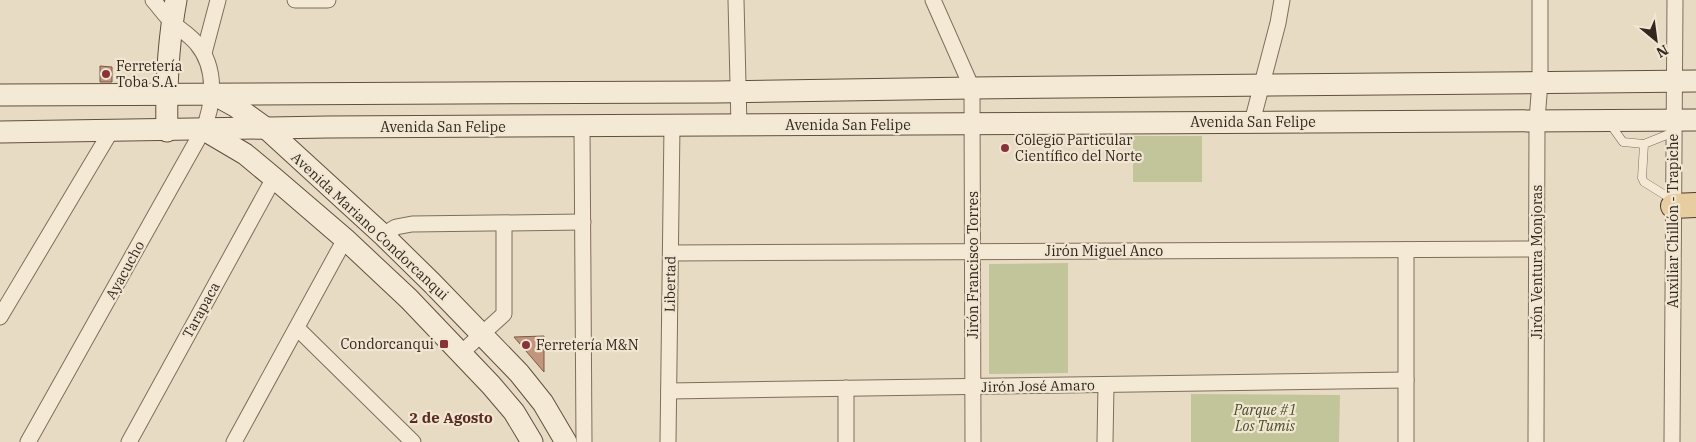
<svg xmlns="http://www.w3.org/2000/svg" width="1696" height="442" viewBox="0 0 1696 442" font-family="'IBM Plex Serif',serif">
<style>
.green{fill:#c2c599}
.building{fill:#c2967e;stroke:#7d5845}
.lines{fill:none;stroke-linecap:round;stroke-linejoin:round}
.lane-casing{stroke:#806d5c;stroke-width:9}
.street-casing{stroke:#806d5c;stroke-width:17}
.secondary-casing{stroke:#624f3f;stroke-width:23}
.primary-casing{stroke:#4f3c30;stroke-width:26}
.lane{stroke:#f4e9d5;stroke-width:8}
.street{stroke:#f4e9d5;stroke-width:15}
.secondary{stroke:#f4e9d5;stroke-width:21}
.primary{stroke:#e7cd9f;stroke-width:24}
.poi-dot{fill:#883339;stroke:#f1e6d2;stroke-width:2}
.labels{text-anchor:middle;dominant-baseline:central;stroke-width:4.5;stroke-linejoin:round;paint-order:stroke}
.poi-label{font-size:14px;fill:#32271e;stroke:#f1e6d2;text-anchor:start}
.street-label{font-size:14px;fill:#32271e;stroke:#f1e6d2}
.park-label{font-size:14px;font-style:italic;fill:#454c27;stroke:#f1e6d2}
.neighbourhood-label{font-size:15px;font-weight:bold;fill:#5a2b23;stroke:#f1e6d2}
</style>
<rect width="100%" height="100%" fill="#e8dbc3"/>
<g class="green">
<rect x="1133" y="136" width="69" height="46"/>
<path d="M1068 263V373L989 374V264Z"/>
<path d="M1191 394 1340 395 1339 442H1191Z"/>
</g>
<g class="building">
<path d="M100 66 112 67V82H100Z"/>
<path d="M544 336V372L514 337Z"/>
</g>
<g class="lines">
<g class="lane-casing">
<g id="lane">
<path d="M1610 124 1623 142 1644 144"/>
<path d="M1673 200 1644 182 1642 178 1644 144 1674 132"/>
</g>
</g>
<g class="street-casing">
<g id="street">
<path d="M295 0H328"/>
<path d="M736 0 739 126"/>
<path d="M933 0 972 88 973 442"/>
<path d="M204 53 218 0"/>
<path d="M1252 122 1278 23 1282 0"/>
<path d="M582 127 584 442"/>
<path d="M383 235 396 227 412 224 583 222"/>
<path d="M1406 250V442"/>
<path d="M671 253 1537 249"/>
<path d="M0 317 111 131"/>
<path d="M297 328 413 442"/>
<path d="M461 353 504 314V224"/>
<path d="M846 388V442"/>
<path d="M669 391 1406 380"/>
<path d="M28 442 203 130C214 104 217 68 197 44 191 36 181 30 174 24 166 17 160 8 153 0"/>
<path d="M129 442 274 178"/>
<path d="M234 442 345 239"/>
<path d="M668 442 672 126"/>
<path d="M1105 442 1106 385"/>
<path d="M1536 442 1537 120 1540 82V0"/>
<path d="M1672 442 1675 0"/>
</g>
</g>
<g class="secondary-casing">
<g id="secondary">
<path d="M213 94 235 106 267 129 383 235 432 283 519 373 543 403 566 442"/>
<path d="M0 95 717 92 972 88 1696 81"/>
<path d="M167 131C166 87 168 43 176 0"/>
<path d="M206 131 245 154 274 178 345 239 409 299 491 385 514 412 532 442"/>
<path d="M0 132 328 127 1696 120"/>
</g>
</g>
<g class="primary-casing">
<path id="primary" d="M1673 206 1696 205"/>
</g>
<use href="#lane" class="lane"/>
<use href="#street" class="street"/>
<use href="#secondary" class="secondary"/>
<use href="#primary" class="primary"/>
</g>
<g class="poi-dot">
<circle cx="106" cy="74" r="5"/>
<circle cx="1005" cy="148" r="5"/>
<rect x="439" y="339" width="10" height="10" rx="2.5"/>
<circle cx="526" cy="345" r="5"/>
</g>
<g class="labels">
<g class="poi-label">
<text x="116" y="66">Ferretería<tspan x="116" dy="16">Toba S.A.</tspan></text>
<text x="1015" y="140">Colegio Particular<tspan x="1015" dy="16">Científico del Norte</tspan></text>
<text x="434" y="344" text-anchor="end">Condorcanqui</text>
<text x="536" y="345">Ferretería M&amp;N</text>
</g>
<g class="street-label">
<text x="1253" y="122">Avenida San Felipe</text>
<text x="848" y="125">Avenida San Felipe</text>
<text x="443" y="127">Avenida San Felipe</text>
<text transform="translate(1673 221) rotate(-90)">Auxiliar Chillón - Trapiche</text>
<text transform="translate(370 226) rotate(43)">Avenida Mariano Condorcanqui</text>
<text x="1104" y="251">Jirón Miguel Anco</text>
<text transform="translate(1537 262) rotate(-90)">Jirón Ventura Monjoras</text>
<text transform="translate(973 265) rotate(-90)">Jirón Francisco Torres</text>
<text transform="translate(125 270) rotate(-61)">Ayacucho</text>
<text transform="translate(670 284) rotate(-89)">Libertad</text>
<text transform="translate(201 310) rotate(-61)">Tarapaca</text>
<text transform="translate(1038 386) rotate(-1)">Jirón José Amaro</text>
</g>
<g class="park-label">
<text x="1265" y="410">Parque #1<tspan x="1265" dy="16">Los Tumis</tspan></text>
</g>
<g class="neighbourhood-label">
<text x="451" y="417">2 de Agosto</text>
</g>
</g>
<g transform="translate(1656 40) rotate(151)" stroke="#f1e6d2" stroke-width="4" paint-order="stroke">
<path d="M0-4L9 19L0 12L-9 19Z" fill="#32271e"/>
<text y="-8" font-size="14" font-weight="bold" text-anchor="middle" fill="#32271e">N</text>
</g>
</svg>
